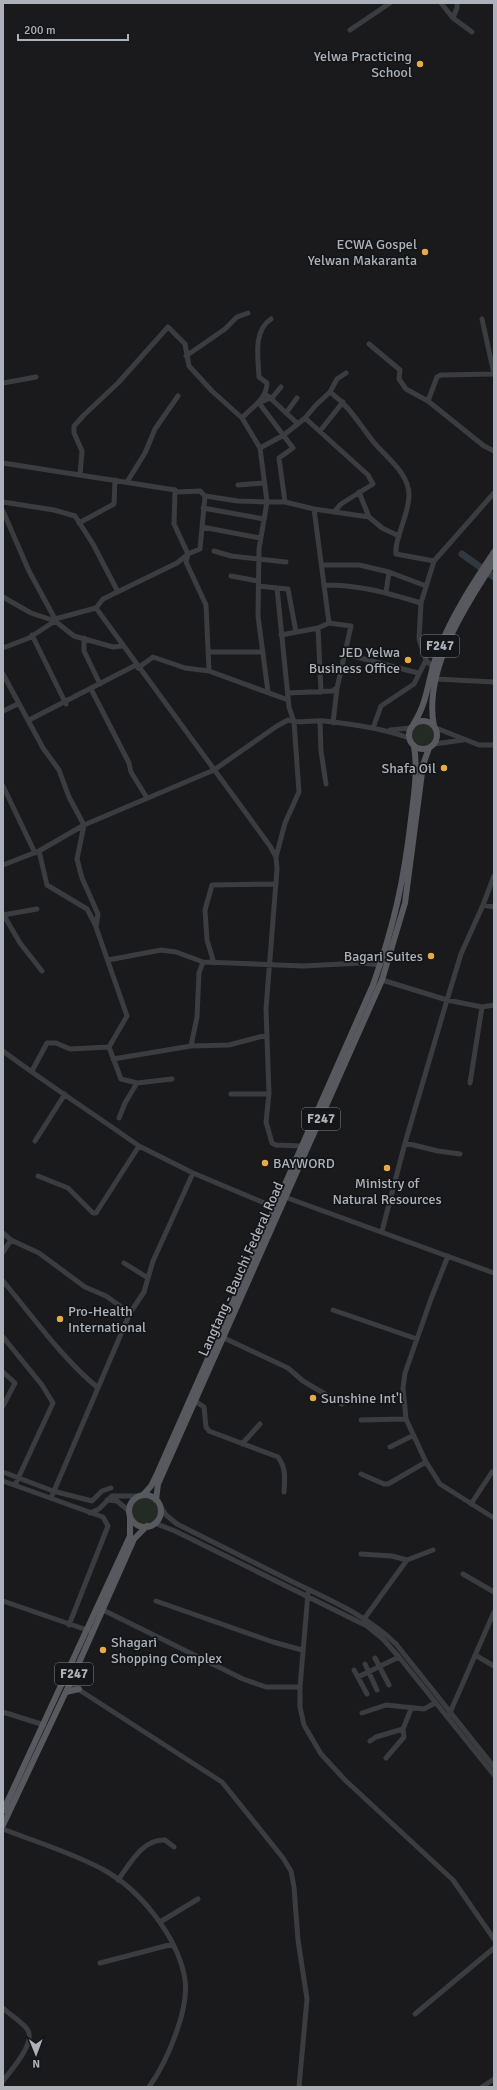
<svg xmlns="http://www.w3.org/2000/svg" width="497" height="2090" viewBox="0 0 497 2090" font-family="Signika,sans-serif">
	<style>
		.green { fill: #242b24 }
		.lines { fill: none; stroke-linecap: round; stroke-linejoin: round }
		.river { stroke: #30393f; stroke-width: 7 }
		.minor { stroke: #3b3c40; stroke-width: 5 }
		.major { stroke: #57595f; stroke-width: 6 }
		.poi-dot { fill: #e6ab47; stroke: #141517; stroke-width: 1.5 }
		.labels { text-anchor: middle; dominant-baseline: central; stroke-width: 3.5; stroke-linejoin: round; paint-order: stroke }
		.shield { fill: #141517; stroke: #7f8289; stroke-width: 1 }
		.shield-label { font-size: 13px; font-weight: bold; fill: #adb1ba }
		.poi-label { font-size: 14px; fill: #adb1ba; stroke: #141517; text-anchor: end }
		.street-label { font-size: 14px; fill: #adb1ba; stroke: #141517 }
	</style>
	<rect width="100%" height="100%" fill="#1a1a1c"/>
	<path class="green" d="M410 735a13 13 0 1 1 26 0a13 13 0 1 1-26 0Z
		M131 1511a14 14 0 1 1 28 0a14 14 0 1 1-28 0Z"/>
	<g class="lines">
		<path class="river" d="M462 554 494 577"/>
		<path class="minor" d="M441 3 453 18 472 32
			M453 18 457 8V3
			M350 30 390 3
			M482 319 494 374
			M369 344 400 370 399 379 406 389 428 401
			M186 356 225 329 237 317 248 313
			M494 374 441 375 437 377 428 401 484 446 494 451
			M3 383 36 377
			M330 392C350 407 357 421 372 440 384 456 409 472 409 495 409 515 394 539 396 554L434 561
			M268 396 298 424
			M270 398 259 403 293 448 279 458 285 502
			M271 399 281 387
			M286 413 297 398
			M242 418C251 408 267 399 267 383L259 377C258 357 253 331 271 319
			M305 418 368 475 373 484 341 504 334 512
			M320 431 343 402
			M3 463 175 490 174 524 188 554 186 562 206 605 209 671
			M80 475 82 451 74 433V426L84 415 118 383 168 327 185 344 189 366 212 391 242 418 260 448
			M127 482 145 453 155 429 178 396
			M238 485 264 483
			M175 490 177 492 200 491 205 496
			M359 492 369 517
			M3 502 54 510 75 516 93 544 118 592
			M203 508 264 519
			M314 509 329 623
			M3 511 29 571 55 619V621L29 638 3 648
			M79 523 114 504 115 480
			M202 527 260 538
			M214 551 231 556 286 562
			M322 565H359L389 572 426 586
			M231 576 258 581
			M325 585C360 585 388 593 421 603
			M258 586 277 588 289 707 294 722 299 792 285 823 276 857
			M277 588 288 589 296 632
			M386 592 389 572
			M3 597 31 613 55 621 74 636 113 647 122 646
			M55 619 96 608
			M318 628 321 692
			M32 635 66 704
			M281 635 318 628 329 623 351 626 337 688 332 691 288 693
			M84 638V651L100 684
			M210 652H263
			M345 654 418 673
			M433 667 426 660 419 639 421 603 434 561 494 493
			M138 668 153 657 185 668 209 671 288 700
			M3 674 43 748 59 770 69 797 84 825 77 859 82 878 98 914 96 927 127 1016 109 1047 121 1079 137 1083 125 1103 119 1118
			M436 679 494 682
			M91 689 129 763 131 772 147 798
			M268 692 258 616 259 549 267 502H285L314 509 369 517 382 528 399 536
			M3 711 18 704
			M29 720 136 665
			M320 721 321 751 326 784
			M333 723 337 688
			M373 728 381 706 414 684 426 660
			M436 728 479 745H494
			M390 730 410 728
			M434 744 463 740
			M3 786 35 853
			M39 851 47 885 87 909 96 926
			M3 865 39 851 84 825 214 770 277 726 288 720C298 724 313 720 324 721 353 724 382 728 409 738
			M483 905 494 907
			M3 914 20 943 42 971
			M3 915 37 909
			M108 960 161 950 176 952 203 962 303 966 361 963 380 965
			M214 963 207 940 205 910 212 885 276 884
			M382 980 447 1000 461 954 483 905 494 876
			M191 1046 197 1017 199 973 203 962
			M3 1051C47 1084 94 1114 139 1146
			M113 1059 191 1046 229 1045 267 1035
			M33 1069 47 1043H56L70 1049 109 1047
			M137 1083 172 1079
			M470 1083 482 1007
			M231 1094H269
			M35 1141 65 1094
			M405 1143 438 1151 460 1154
			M301 1146 276 1145 272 1143 266 1122 269 1094 266 1009 277 869 276 857 270 846 96 608 103 599 177 563 188 554 200 549 205 496 238 501 267 502 260 448 284 435 305 418 316 405 330 392 337 379 346 373
			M38 1176 68 1188 93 1213H96L139 1146 193 1173 274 1207
			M282 1196 494 1273
			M382 1231 405 1143 447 1000 482 1007 494 1005
			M3 1233 11 1240
			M3 1252 11 1240 39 1253 85 1287 106 1296 130 1313
			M448 1256 431 1299 405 1373 403 1388 406 1419 426 1462 440 1484 494 1518
			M148 1278 153 1261 193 1173
			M3 1281C34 1318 61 1357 98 1388
			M333 1310 417 1339
			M3 1337 42 1385 53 1403 15 1485
			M224 1338 288 1368 303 1381 342 1404
			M3 1372 15 1383 3 1406
			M195 1401 204 1407 206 1427 209 1431 278 1457C286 1468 285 1478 284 1492
			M361 1420 406 1419
			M242 1444 260 1424
			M390 1447 412 1436
			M3 1472 53 1491 92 1501 102 1491 111 1488
			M361 1474 384 1484H388L426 1462
			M3 1481 103 1517 108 1526 69 1625
			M51 1498 130 1313 144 1292 148 1278 124 1263
			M107 1500 117 1501 129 1511
			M471 1504 492 1472
			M160 1506 166 1515 177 1524C217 1544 257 1564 297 1584 332 1601 369 1617 396 1644L494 1767
			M90 1513 99 1509 112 1496H140
			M154 1523 175 1531 367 1626 383 1639 399 1657 494 1775
			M361 1554 392 1556 407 1560
			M463 1574 494 1592
			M308 1593 300 1687V1707L304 1725 321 1754 345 1780 453 1880 494 1939
			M3 1601 90 1631
			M156 1601 273 1642 302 1650
			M103 1610 243 1679 266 1687H300
			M364 1619 407 1560 433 1550
			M475 1655 494 1666
			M375 1658 389 1685
			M365 1664 377 1690
			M354 1670 367 1694
			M358 1677 399 1657
			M67 1682 222 1782 283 1858 291 1871 294 1887 298 1940 307 1999 299 2087
			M3 1712 44 1725
			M362 1713 386 1705 424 1709 435 1703
			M449 1715 494 1612
			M370 1741 376 1737 403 1729
			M386 1758 404 1737 403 1729 411 1709
			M3 1829C36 1842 73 1853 104 1870 140 1890 175 1934 184 1974 192 2005 167 2062 149 2087
			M118 1880C130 1864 142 1839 165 1840L174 1847
			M160 1922 198 1899
			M100 1963 173 1944
			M3 2008C10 2015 21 2021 27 2029 37 2042 11 2070 3 2081
			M415 2014 494 1948
			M482 2087 494 2079"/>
		<path class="major" d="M409 735a14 14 0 1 1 28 0a14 14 0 1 1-28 0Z
			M414 723C428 702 428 677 437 654 451 617 472 585 494 552
			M434 726C423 671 465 606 494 562
			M143 1495 151 1486 157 1474 373 985C394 926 404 880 411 819 414 795 418 770 414 746
			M129 1511a16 16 0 1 1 32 0a16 16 0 1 1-32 0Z
			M156 1500 158 1484 382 980 405 903 423 765 429 748
			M66 1692 79 1689
			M3 1811 130 1536V1516
			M3 1825 70 1683 134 1539 147 1526"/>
	</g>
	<g class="poi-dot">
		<circle cx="420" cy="64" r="4"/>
		<circle cx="425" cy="252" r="4"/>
		<circle cx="408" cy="660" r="4"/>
		<circle cx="444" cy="768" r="4"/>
		<circle cx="431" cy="956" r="4"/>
		<circle cx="265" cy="1163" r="4"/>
		<circle cx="387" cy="1168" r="4"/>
		<circle cx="60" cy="1319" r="4"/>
		<circle cx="313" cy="1398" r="4"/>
		<circle cx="103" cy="1650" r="4"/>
	</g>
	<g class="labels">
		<g class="shield">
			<rect x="421" y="635" width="38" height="22" rx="3"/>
			<rect x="302" y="1108" width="38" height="22" rx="3"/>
			<rect x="55" y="1663" width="38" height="22" rx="3"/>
		</g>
		<g class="shield-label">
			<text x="440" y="646">F247</text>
			<text x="321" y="1119">F247</text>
			<text x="74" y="1674">F247</text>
		</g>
		<g class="poi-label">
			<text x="412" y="56">Yelwa Practicing<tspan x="412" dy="16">School</tspan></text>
			<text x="417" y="244">ECWA Gospel<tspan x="417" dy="16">Yelwan Makaranta</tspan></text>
			<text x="400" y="652">JED Yelwa<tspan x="400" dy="16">Business Office</tspan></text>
			<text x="436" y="768">Shafa Oil</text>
			<text x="423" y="956">Bagari Suites</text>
			<text x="273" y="1163" text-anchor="start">BAYWORD</text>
			<text x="387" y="1183" text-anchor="middle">Ministry of<tspan x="387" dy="16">Natural Resources</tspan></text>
			<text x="68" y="1311" text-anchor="start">Pro-Health<tspan x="68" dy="16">International</tspan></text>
			<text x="321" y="1398" text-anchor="start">Sunshine Int'l</text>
			<text x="111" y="1642" text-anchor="start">Shagari<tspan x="111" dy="16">Shopping Complex</tspan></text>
		</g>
		<g class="street-label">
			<text transform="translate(241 1269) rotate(-66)">Langtang - Bauchi Federal Road</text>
		</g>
	</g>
	<rect width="497" height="2090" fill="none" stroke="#adb1ba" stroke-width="8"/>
	<g transform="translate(36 2054) rotate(179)" stroke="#141517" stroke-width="3" paint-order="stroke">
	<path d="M0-3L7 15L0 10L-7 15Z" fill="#adb1ba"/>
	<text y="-6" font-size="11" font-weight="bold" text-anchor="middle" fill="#adb1ba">N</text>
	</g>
	<path d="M18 34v6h110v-6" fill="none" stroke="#adb1ba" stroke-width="2"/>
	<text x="24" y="34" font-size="12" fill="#adb1ba" stroke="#141517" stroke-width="3" paint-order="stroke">200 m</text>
</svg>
